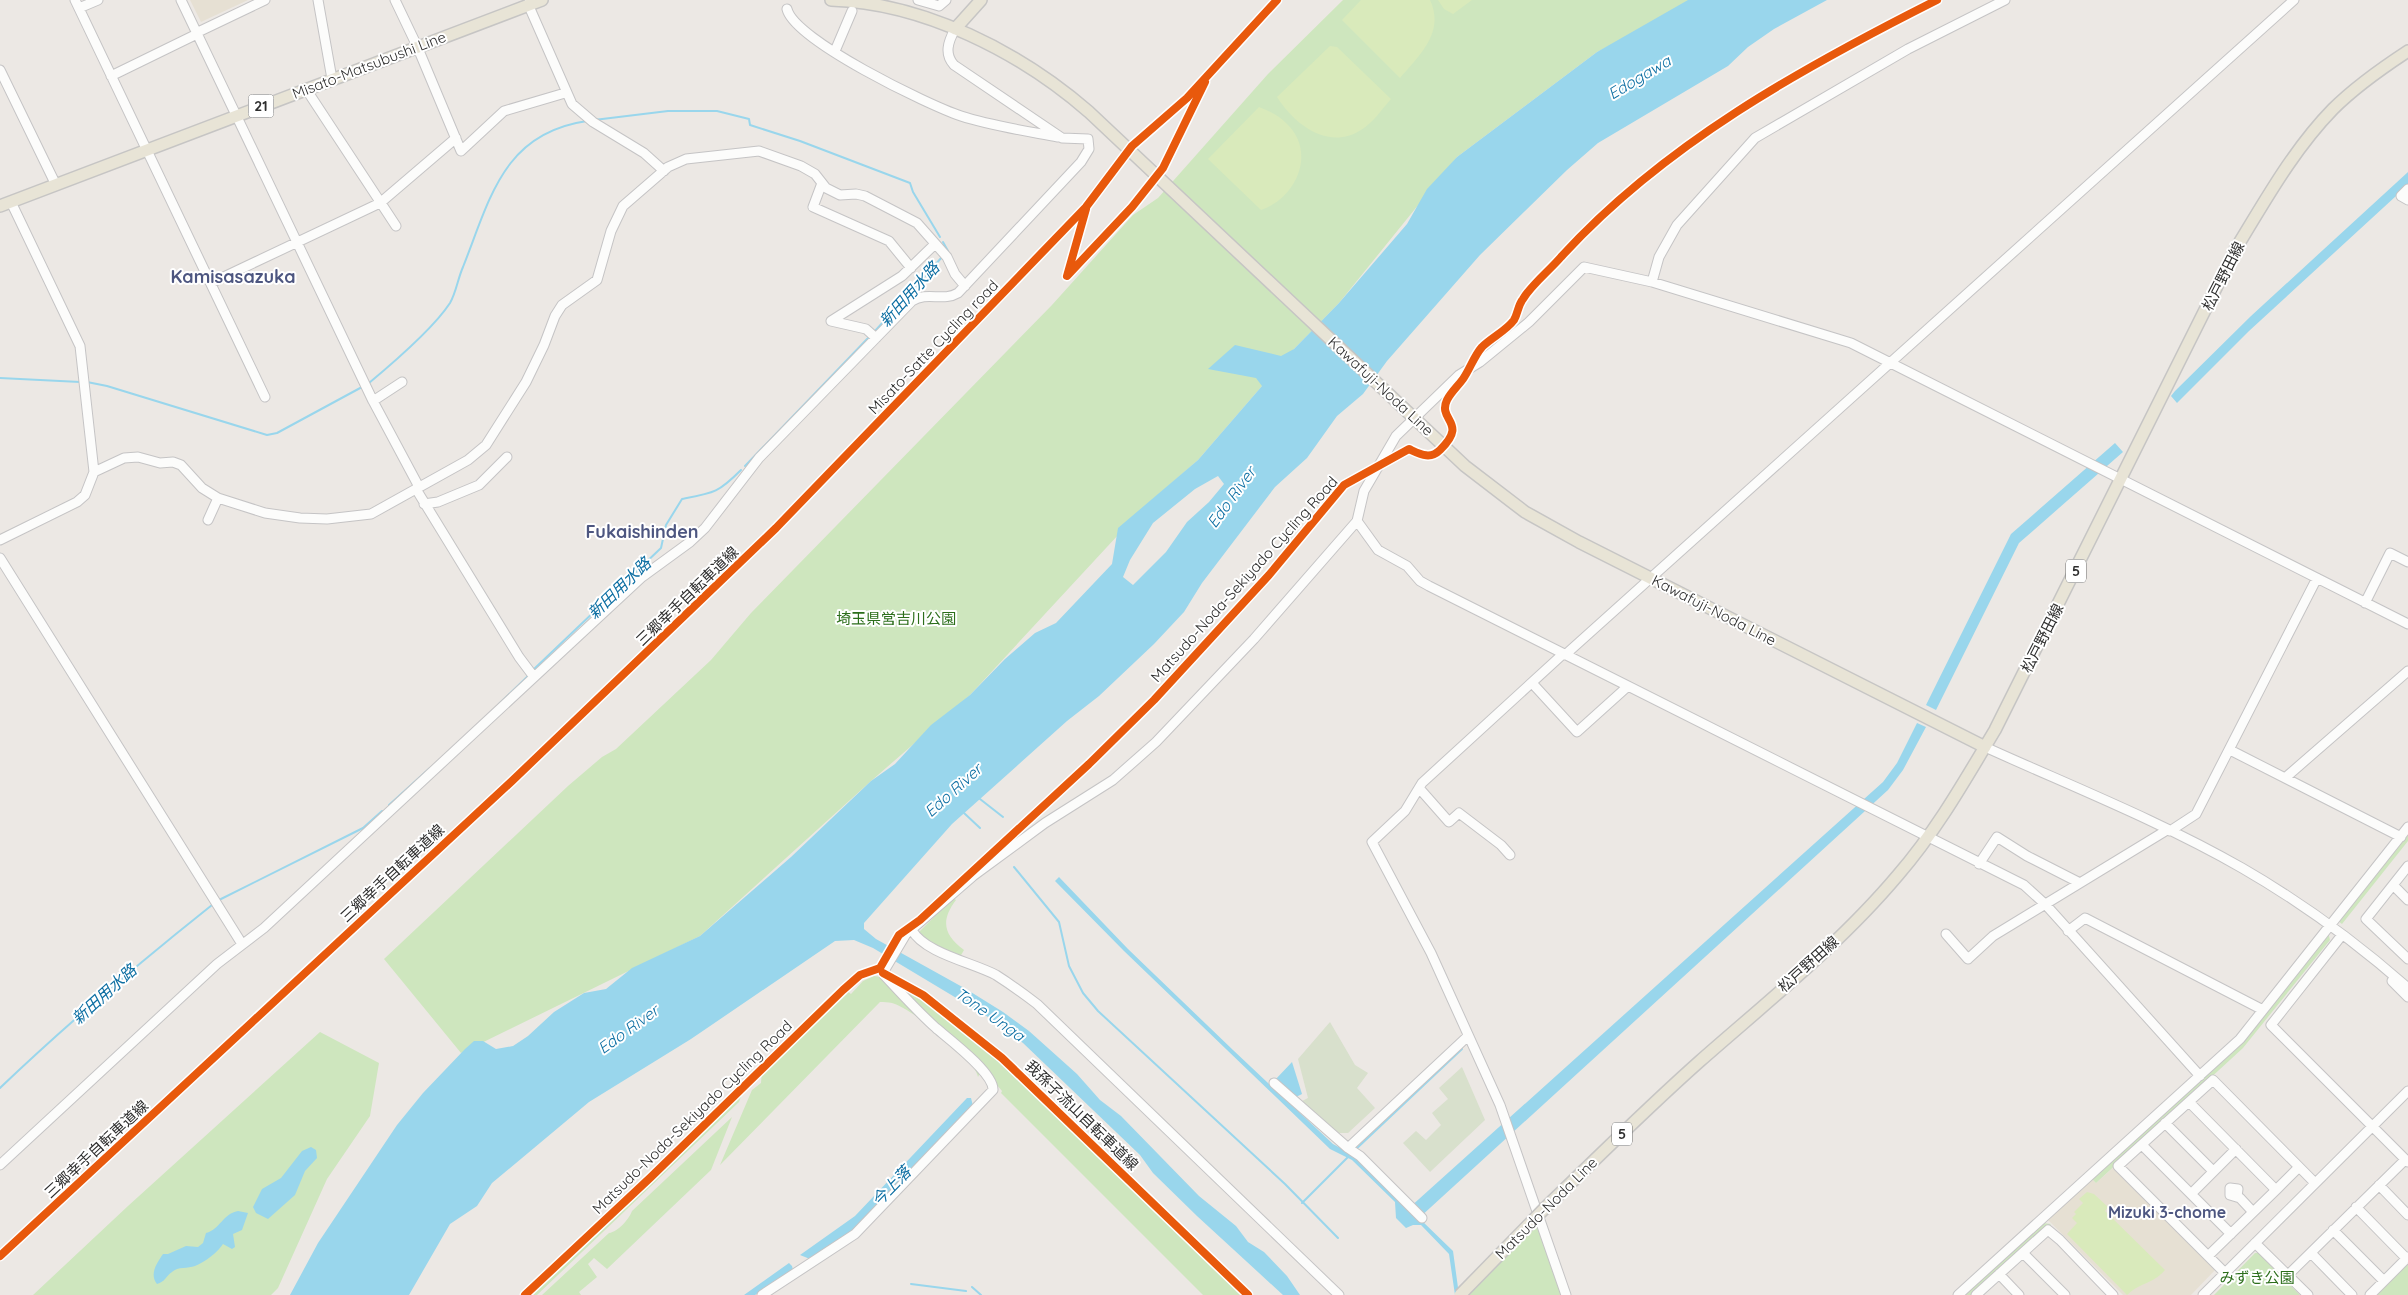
<svg xmlns="http://www.w3.org/2000/svg" width="2408" height="1295" viewBox="0 0 2408 1295" font-family="Quicksand,'Noto Sans JP',sans-serif">
	<style>
		.education { fill: #e6e0d3 }
		.green { fill: #cee6be }
		.cemetery { fill: #d8e0cc }
		.pitch { fill: #d9eabb }
		.water { fill: #99d6ec; fill-rule: evenodd }
		.lines { fill: none; stroke-linecap: round; stroke-linejoin: round }
		.stream { stroke: #99d6ec; stroke-width: 2 }
		.minor-casing { stroke: #c5c4c5; stroke-width: 11 }
		.major-casing { stroke: #c6c5c4; stroke-width: 14 }
		.minor { stroke: #fcfcfb; stroke-width: 9 }
		.major { stroke: #e8e4d6; stroke-width: 11 }
		.major-bridge-casing { stroke: #c6c5c4; stroke-width: 14; stroke-linecap: butt }
		.major-bridge { stroke: #e8e4d6; stroke-width: 11 }
		.cycleway-casing { stroke: #fff; stroke-width: 11 }
		.cycleway { stroke: #e8590c; stroke-width: 8 }
		.labels { text-anchor: middle; dominant-baseline: central; stroke-width: 4; stroke-linejoin: round; paint-order: stroke }
		.shield { fill: #fff; stroke: #6d6d6d; stroke-width: 1 }
		.shield-label { font-size: 14px; font-weight: bold; fill: #2e2e2e }
		.street-label { font-size: 15px; fill: #2e2e2e; stroke: #fff }
		.park-label { font-size: 15px; fill: #2c6e1b; stroke: #fff }
		.water-label { font-size: 16px; font-style: italic; fill: #0d6fa3; stroke: #fff }
		.neighbourhood-label { font-size: 16px; font-weight: bold; fill: #4d5680; stroke: #fff }
		.quarter-label { font-size: 18px; font-weight: bold; fill: #4d5680; stroke: #fff }
	</style>
	<rect width="100%" height="100%" fill="#ece8e4"/>
	<path class="education" d="M190 0H248L201 22Z
		M2115 1166 2217 1268 2191 1295H2123L2047 1219 2092 1179 2096 1183Z"/>
	<path class="green" d="M1343 0H1699L1597 52 1457 157 1339 303 1294 349 1198 460 1144 507 970 695 871 781 700 936 461 1053 384 959 568 786 602 757 616 749 711 660 751 613 1052 305 1133 215 1158 198 1268 74Z
		M2408 831V841L2342 924 2337 920Z
		M953 898 956 900C940 921 944 935 964 950L960 957 920 936 919 932Z
		M2326 934 2329 936 2330 940 2243 1048 2096 1183 2092 1179 2243 1042Z
		M874 976 881 977 966 1055 980 1073 978 1077C977 1061 910 1007 892 1003 888 1002 884 1002 880 1002L720 1165 752 1090 761 1083 762 1070 849 987 847 991 851 994 863 981Z
		M897 984 920 997 1002 1060 1245 1295H1203L1001 1093 1002 1091 968 1051 933 1022Z
		M320 1032 379 1063 370 1116 327 1179 278 1288 271 1295H33L128 1206Z
		M744 1088 739 1102 537 1295H528Z
		M732 1117 711 1170 607 1269 594 1258 588 1264 597 1277 579 1292 581 1295H542L609 1233C618 1232 629 1219 632 1211Z
		M1538 1222 1564 1295H1466Z
		M2043 1223 2051 1224 1972 1295H1963Z
		M2255 1253H2258L2300 1295H2214Z
		M2408 1261V1295H2374Z"/>
	<path class="cemetery" d="M1330 1022 1355 1065 1368 1073 1357 1088 1375 1108 1348 1133H1339L1302 1101 1308 1098 1298 1059Z
		M1462 1067 1485 1120 1430 1172 1403 1143 1416 1131 1426 1140 1441 1125 1432 1113 1448 1099 1439 1088Z"/>
	<path class="pitch" d="M1361 0H1430C1445 32 1420 55 1400 78L1342 20Z
		M1438 0H1472L1453 14 1444 9Z
		M1330 46 1337 47 1391 99C1382 109 1373 123 1361 130 1328 151 1294 124 1277 97Z
		M1259 107C1269 111 1278 115 1286 123 1317 151 1297 198 1261 210L1208 159Z
		M2087 1192 2094 1194 2108 1207 2105 1211 2165 1270C2153 1284 2141 1282 2127 1295L2067 1234 2077 1223 2072 1218 2076 1214 2074 1212 2083 1203 2079 1199Z"/>
	<path class="water" d="M1688 0H1827L1774 29 1748 47 1728 66 1598 143 1567 170 1480 255 1387 361 1363 394 1337 416 1307 458 1275 487 1202 583 1184 612 1154 644 1099 696 1067 721 952 824 864 923V929L876 939 966 989 1003 1012 1029 1031 1077 1074 1100 1100 1121 1116 1199 1196 1236 1226 1248 1242 1264 1252 1287 1276 1300 1295H1283L1197 1216 1153 1173 1140 1155 1023 1043 998 1023 873 948 854 940 835 941 691 1039 589 1102 492 1183 477 1206 450 1224 409 1295H290L318 1243 397 1125 423 1093 465 1049 474 1041H483L496 1049 513 1046 528 1036 554 1012 584 993 606 989 632 968 700 936 791 857 871 781 895 764 931 725 970 695 1005 659 1035 633 1056 623 1112 564 1118 528 1198 460 1262 386 1256 378 1208 369 1235 345 1281 356 1294 349 1339 303 1407 224 1427 189 1457 157 1597 52ZM1218 476 1224 484 1209 502 1187 522 1166 552 1133 585 1123 577 1130 560 1153 523 1195 489Z
		M2408 172V185L2249 331 2177 403 2171 396 2175 391 2251 316Z
		M2115 443 2123 452 2019 543 1936 710 1926 705 2011 534Z
		M1917 723 1926 727 1903 770 1888 790 1419 1218 1453 1251 1459 1295H1455L1449 1254 1421 1225H1413L1406 1228 1396 1218 1395 1202 1352 1160 1330 1149 1124 951 1055 881 1059 877 1128 949 1233 1050 1333 1144 1355 1156 1409 1208 1883 782 1897 763Z
		M1292 1062 1302 1094 1296 1097 1275 1080Z
		M967 1098H971L973 1106 852 1231 810 1259 800 1255 855 1216Z
		M311 1147 316 1150 317 1158 305 1171 295 1195 268 1219 256 1213 253 1207 262 1189 281 1178 302 1151Z
		M238 1211 248 1213 242 1230 233 1234 235 1247 232 1249 223 1244C218 1252 205 1262 195 1266 188 1269 178 1266 172 1272 166 1276 165 1282 157 1284 149 1274 157 1263 163 1254H168L186 1246 198 1247 203 1243 206 1233C221 1229 222 1214 238 1211Z
		M789 1263 792 1266 793 1270 755 1295H744Z"/>
	<g class="lines">
		<path class="stream" d="M594 120 668 111H717L749 119 750 125 800 141 910 183 913 192 940 237
			M943 242 948 251
			M875 331 943 256
			M0 378 80 382
			M87 382 107 386 267 435 277 433 362 387
			M369 383C393 363 433 329 450 303 456 293 458 278 463 267 490 199 503 133 587 121
			M745 466 870 336
			M533 670 661 548 666 525 682 499C714 493 718 493 741 470
			M499 704 528 676
			M980 799 1003 817
			M389 805 430 768
			M964 813 980 828
			M1014 867 1059 922 1069 966 1083 993 1098 1011 1285 1184 1338 1238
			M219 900 363 828 382 811
			M0 1088C68 1023 139 963 212 905
			M1355 1150 1462 1049
			M1302 1203 1348 1157
			M911 1284 966 1291
			M972 1287 981 1295"/>
		<defs>
			<path id="minor" d="M75 0 265 397
				M181 0 373 401 419 487
				M318 0 332 79
				M395 0 417 46 461 151 504 111 565 93
				M918 0 939 6 946 0
				M528 4 572 104 593 122 644 153 664 171
				M79 8 98 0
				M787 9C794 40 928 105 961 116 992 126 1026 131 1058 137
				M196 33 265 0
				M835 51 852 11
				M0 70 56 185
				M111 76 197 34
				M306 89 396 226
				M822 183 813 207 889 241 911 268
				M2408 189 2401 196 2408 200
				M11 202 80 346 94 472
				M1652 282 1659 257 1677 225 1755 138 1908 49 2005 0
				M211 283 380 203 456 138
				M876 338 866 329 831 321 902 276 935 244
				M373 401 402 382
				M416 489 519 657 534 677
				M424 504 438 502 479 485 507 457
				M208 520 218 498
				M1357 521 1378 550 1407 566 1420 581 1429 586 2024 885 2046 905 2200 1076
				M0 540 77 502 85 495 94 472 124 458 138 457 160 463 173 462 181 465 202 488 218 498 265 513 300 518 327 519 371 514 468 460 486 445 526 382 544 345 555 316 562 305 597 280 611 231 623 206 668 167 686 159 759 151 801 166 815 174 826 188 840 195 856 194 865 196 917 223 947 257 955 274 965 286
				M0 558 242 944
				M2365 603 2390 553 2408 562
				M1563 654 1422 783 1405 811 1372 842 1431 953 1500 1105 1566 1295
				M1565 655 2294 0
				M1532 683 1577 732 1627 687
				M1985 747C2071 786 2160 821 2242 868 2301 902 2357 943 2408 988
				M2230 750 2401 837
				M2285 778 2408 671
				M1419 788 1449 822 1459 813 1501 845 1510 855
				M2170 831 2196 814 2317 578
				M1979 864 1997 837 2027 856 2080 883
				M2408 866 2366 919 2408 959
				M2393 885 2408 900
				M912 930C924 953 974 963 996 975 1010 984 1024 994 1037 1004L1339 1295
				M2068 931 2085 918 2263 1010
				M1946 934 1968 959 1993 936 2167 830
				M2342 935 2271 1025 2408 1162
				M2392 981 2408 997
				M1274 1083 1348 1148 1360 1156 1422 1218
				M2189 1102 2276 1190 2208 1256
				M2165 1123 2213 1171
				M2142 1145 2231 1234
				M1348 1148 1468 1036
				M0 1165 217 964 264 928 642 577 690 542 705 528 759 458 912 301C927 291 943 302 958 293L1081 162 1089 149 1088 139 1062 138 954 65C944 54 948 42 955 29
				M2379 1185 2408 1215
				M2276 1190 2299 1167
				M2191 1194 2236 1149
				M2237 1197 2238 1189 2230 1188V1195L2240 1198 2253 1212
				M2356 1207 2406 1258
				M2333 1230 2384 1281
				M2255 1243 2308 1295
				M2023 1253 2065 1295
				M2311 1253 2352 1295
				M2225 1273 2118 1166 2213 1080 2315 1183
				M1999 1274 2019 1295
				M2288 1275 2405 1160
				M762 1295 855 1234 993 1090C994 1073 949 1039 936 1028 918 1012 901 993 884 975V971L906 934 973 876 1045 823 1113 780 1156 742 1254 639 1357 521 1364 491 1396 436 1459 375 1480 362 1529 322 1584 267 1652 282 1851 343 2408 624
				M1958 1295 2240 1039 2408 827
				M1976 1295 2048 1230 2060 1240 2113 1295
				M2203 1295 2408 1091
				M2370 1295 2408 1257"/>
			<path id="major" d="M831 0C924 3 1020 52 1089 112L1465 466 1525 512 1579 542 1985 747
				M955 29 981 0
				M0 206 542 0
				M1546 1207C1597 1158 1647 1108 1700 1061 1767 1002 1840 944 1898 875 1937 830 1965 780 1995 730L2235 250C2265 201 2293 150 2333 109 2355 87 2382 68 2408 51"/>
		</defs>
		<use href="#minor" class="minor-casing"/>
		<use href="#major" class="major-casing"/>
		<use href="#minor" class="minor"/>
		<use href="#major" class="major"/>
		<defs>
			<path id="major-bridge" d="M1460 1295 1546 1207"/>
		</defs>
		<use href="#major-bridge" class="major-bridge-casing"/>
		<use href="#major-bridge" class="major-bridge"/>
		<defs>
			<path id="cycleway" d="M1086 209 1067 276 1132 207 1163 168 1205 82
				M883 973 923 995 1002 1058 1248 1295
				M0 1256 512 781 776 528 1086 207 1132 146 1187 98 1277 0
				M525 1295 651 1177 843 990 860 975 880 968 899 935 920 920 1089 764 1154 700 1269 575 1344 485 1409 449C1420 454 1430 460 1440 450 1469 422 1437 421 1447 400 1451 392 1458 386 1463 379 1470 369 1474 356 1482 347 1492 337 1506 331 1514 320 1518 313 1518 305 1523 299 1532 284 1549 271 1561 257 1664 144 1802 68 1937 0"/>
		</defs>
		<use href="#cycleway" class="cycleway-casing"/>
		<use href="#cycleway" class="cycleway"/>
	</g>
	<g class="labels">
		<g class="shield">
			<rect x="248.5" y="94.5" width="25" height="23" rx="4"/>
			<rect x="2066" y="559.5" width="20" height="23" rx="4"/>
			<rect x="1612" y="1122.5" width="20" height="23" rx="4"/>
		</g>
		<g class="shield-label">
			<text x="261" y="106">21</text>
			<text x="2076" y="571">5</text>
			<text x="1622" y="1134">5</text>
		</g>
		<g class="street-label">
			<text transform="translate(369 65) rotate(-21)">Misato-Matsubushi Line</text>
			<text transform="translate(2223 276) rotate(-63)">松戸野田線</text>
			<text transform="translate(933 347) rotate(-46)">Misato-Satte Cycling road</text>
			<text transform="translate(1381 386) rotate(43)">Kawafuji-Noda Line</text>
			<text transform="translate(1244 579) rotate(-48)">Matsudo-Noda-Sekiyado Cycling Road</text>
			<text transform="translate(687 596) rotate(-44)">三郷幸手自転車道線</text>
			<text transform="translate(1714 610) rotate(27)">Kawafuji-Noda Line</text>
			<text transform="translate(2042 638) rotate(-63)">松戸野田線</text>
			<text transform="translate(392 873) rotate(-43)">三郷幸手自転車道線</text>
			<text transform="translate(1808 964) rotate(-42)">松戸野田線</text>
			<text transform="translate(1082 1115) rotate(44)">我孫子流山自転車道線</text>
			<text transform="translate(692 1117) rotate(-44)">Matsudo-Noda-Sekiyado Cycling Road</text>
			<text transform="translate(96 1149) rotate(-43)">三郷幸手自転車道線</text>
			<text transform="translate(1546 1208) rotate(-45)">Matsudo-Noda Line</text>
		</g>
		<g class="park-label">
			<text x="896" y="618">埼玉県営吉川公園</text>
			<text x="2257" y="1277">みずき公園</text>
		</g>
		<g class="water-label">
			<text transform="translate(1639 77) rotate(-31)">Edogawa</text>
			<text transform="translate(909 294) rotate(-48)">新田用水路</text>
			<text transform="translate(1231 497) rotate(-54)">Edo River</text>
			<text transform="translate(619 588) rotate(-44)">新田用水路</text>
			<text transform="translate(953 790) rotate(-42)">Edo River</text>
			<text transform="translate(104 994) rotate(-42)">新田用水路</text>
			<text transform="translate(990 1014) rotate(35)">Tone Unga</text>
			<text transform="translate(628 1029) rotate(-36)">Edo River</text>
			<text transform="translate(891 1186) rotate(-46)">今上落</text>
		</g>
		<g class="neighbourhood-label">
			<text x="2167" y="1212">Mizuki 3-chome</text>
		</g>
		<g class="quarter-label">
			<text x="233" y="276">Kamisasazuka</text>
			<text x="642" y="531">Fukaishinden</text>
		</g>
	</g>
</svg>
